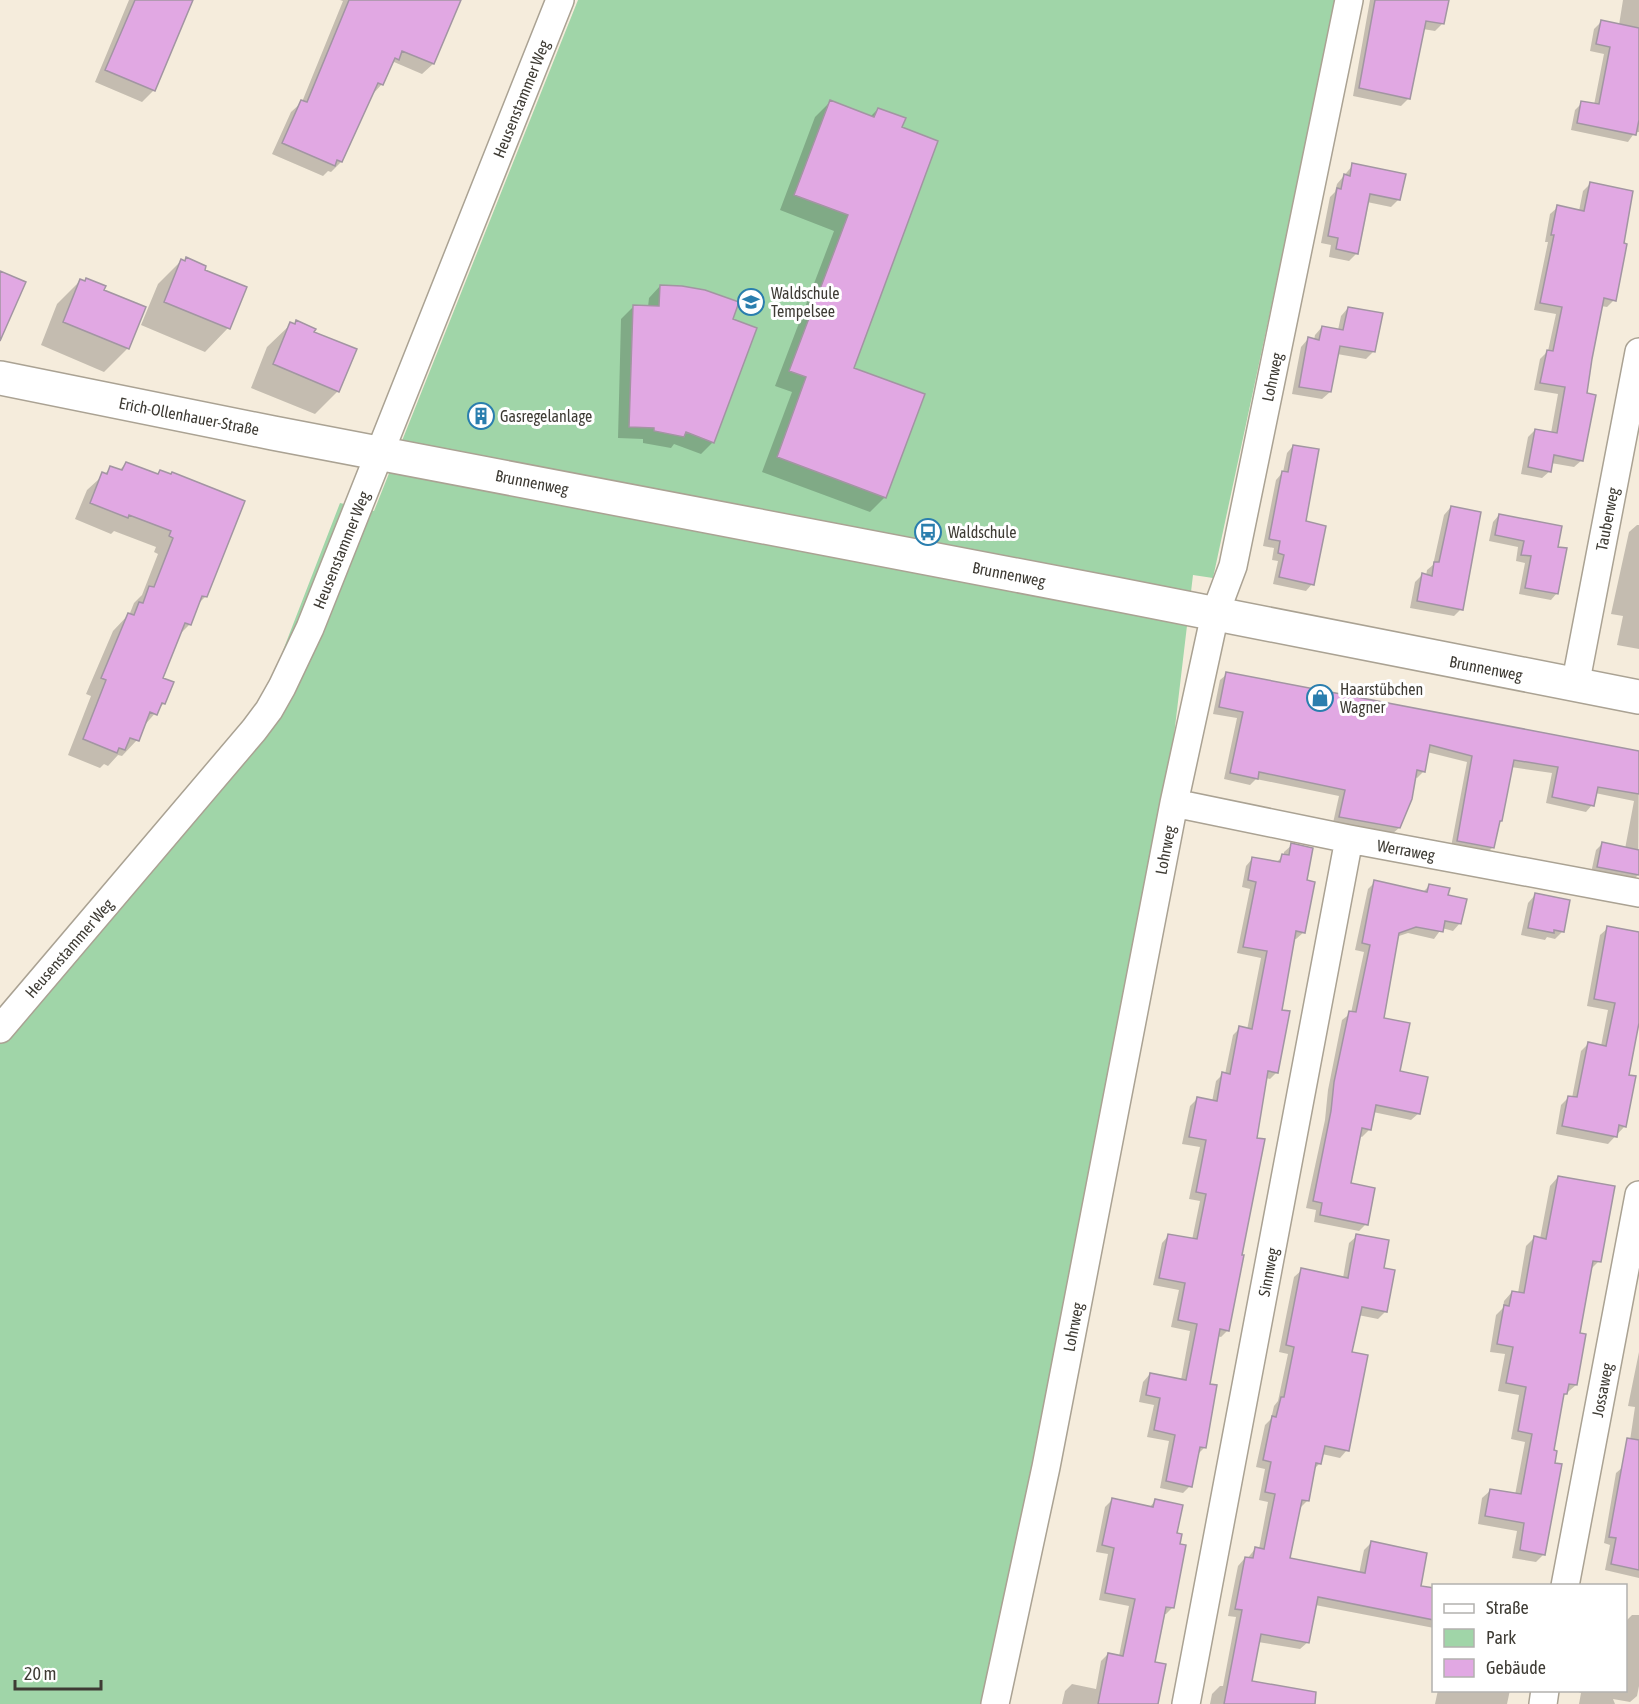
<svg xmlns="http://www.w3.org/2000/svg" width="1639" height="1704" viewBox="0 0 1639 1704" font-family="'Asap Condensed',sans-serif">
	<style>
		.green { fill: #a0d5a8 }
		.shadow { fill: #0003 }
		.building { fill: #e1a8e3; stroke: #a295a2; stroke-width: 1.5 }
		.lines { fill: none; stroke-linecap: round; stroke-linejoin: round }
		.minor-casing { stroke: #aaa293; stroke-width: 30 }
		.tertiary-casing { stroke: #aaa293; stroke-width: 36 }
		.minor { stroke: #fff; stroke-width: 27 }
		.tertiary { stroke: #fff; stroke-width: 33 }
		.labels { text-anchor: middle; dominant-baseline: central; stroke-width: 6; stroke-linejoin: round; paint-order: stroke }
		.street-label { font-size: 16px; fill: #3e3b34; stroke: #fff }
		.poi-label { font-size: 16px; fill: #3e3b34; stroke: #fff; text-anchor: start }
	</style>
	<rect width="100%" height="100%" fill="#f5ecdc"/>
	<path class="green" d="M578 0H1337L1213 578 1193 575 1166 803 983 1704H0V1009L238 730 262 696 277 666 340 503 374 511Z"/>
	<path class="shadow" d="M129 0H192L154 90 142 102 95 82Z
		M340 0H459L433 64 422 74 394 62 389 67 382 84 372 95 341 162 331 172 328 171 323 176 272 154 291 112 302 102 343 1Z
		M1370 0H1447L1442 24 1435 31 1423 29 1409 98 1401 106 1353 96Z
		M1623 0H1639V132H1635L1628 142 1571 130 1575 110 1582 103 1594 105 1604 54 1590 51 1594 29 1601 22 1619 25Z
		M830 102 870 117 878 109 900 128 852 369 885 497 870 512 762 472 792 392 775 386 834 231 780 210 815 117Z
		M1353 165 1399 199 1391 207 1367 202 1357 253 1349 261 1329 257 1331 245 1321 243 1330 197 1335 192 1337 184Z
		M1590 184 1614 300 1607 307 1601 306 1585 394 1582 460 1574 467 1551 463 1550 471 1542 478 1521 474 1528 437 1535 430 1551 433 1558 394 1534 390 1540 359 1548 351 1556 314 1534 310 1548 242H1545L1550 214 1558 207 1579 211 1583 191Z
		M187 259 203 270 245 288 228 328 205 352 141 325 158 284 181 261 184 262Z
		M86 279 102 290 128 348 104 372 41 345 57 304 80 281 83 282Z
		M660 286 731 320 713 442 701 454 674 444 671 448 643 443V439L618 438 621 319 633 307H648L649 298Z
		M1348 308 1374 351 1366 359 1337 354 1330 392 1322 399 1292 394 1301 347 1308 339 1314 340 1315 335 1322 327 1338 330 1341 316Z
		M297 322 312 333 338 391 315 414 251 388 267 347 291 324 294 325Z
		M1293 446 1312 584 1306 591 1273 584 1278 561 1272 560 1274 548 1263 546 1276 480 1283 472 1287 453Z
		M126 463 157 475 205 597 197 605 189 625 179 635 161 679 164 703 143 727 137 740 122 756 118 755 108 766 104 764 100 768 68 755 91 696 86 694 113 631 130 613 134 603 142 595 158 554 154 552 156 547 114 531 111 534 75 519 87 490 111 468 119 471Z
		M1451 507 1461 609 1454 616 1410 608 1415 582 1422 575 1426 576 1427 570 1433 565 1444 515Z
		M1499 515 1556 548 1557 593 1551 600 1519 594 1525 563 1516 561 1518 547 1489 541 1493 522Z
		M1637 525H1639V649L1617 645 1623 616 1611 614 1629 532Z
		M1227 674 1639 752 1638 875 1632 881 1591 873 1596 850 1602 844 1625 849 1634 801 1595 793 1592 805 1586 812 1546 803 1552 773 1511 767 1501 821 1497 824 1493 847 1486 854 1451 847 1467 762 1427 752 1424 771 1417 778 1415 777 1399 828 1392 834 1333 823 1339 796 1256 779 1250 785 1224 779 1237 718 1213 714 1220 680Z
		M1292 845 1305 882 1304 932 1296 939H1293L1280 1011 1277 1072 1270 1079 1266 1078 1228 1330 1221 1337 1217 1336 1208 1385 1205 1447 1197 1455 1190 1486 1183 1493 1160 1488 1169 1441 1147 1437 1154 1405 1139 1402 1143 1382 1150 1374 1181 1380 1190 1331 1171 1327 1179 1290 1153 1285 1162 1243 1169 1235 1192 1240 1200 1201 1189 1199 1200 1147 1182 1144 1190 1106 1197 1099 1212 1102 1216 1081 1223 1074H1225L1233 1035 1240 1028 1247 1030 1261 958 1237 953 1250 889 1242 887 1246 866 1253 858 1275 863 1284 856V852Z
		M1375 882 1423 892 1429 886 1447 897 1460 923 1453 931 1442 928 1434 939 1408 933 1396 937 1382 1019 1398 1072 1419 1113 1411 1120 1373 1112 1370 1129 1362 1137 1359 1136 1349 1184 1366 1224 1359 1231 1314 1222 1316 1210 1306 1208 1325 1120 1328 1090 1342 1020 1351 1013 1364 952 1355 950 1368 889Z
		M1535 895 1563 931 1555 939 1547 937 1545 940 1521 935 1528 903Z
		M1608 928 1639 934V1016L1628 1076 1625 1126 1608 1144 1556 1134 1561 1105 1569 1097 1572 1098 1581 1051 1588 1044 1601 1046 1608 1010 1587 1006 1600 935Z
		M1558 1177 1599 1261 1591 1269 1578 1334 1576 1385 1562 1397 1553 1451 1544 1554 1536 1562 1512 1558 1517 1531 1478 1524 1482 1498 1491 1490 1515 1495 1525 1442 1511 1439 1519 1395 1498 1391 1505 1354 1490 1352 1496 1315 1503 1308 1504 1301 1512 1292 1518 1293 1526 1246 1534 1238 1540 1239 1550 1186Z
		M1357 1236 1382 1270 1386 1311 1378 1319 1358 1315 1351 1353 1347 1450 1340 1458 1322 1454 1320 1463 1313 1470 1307 1501 1299 1509 1288 1560 1359 1574 1364 1550 1371 1543 1419 1587 1434 1590V1628L1315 1605 1308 1642 1300 1649 1258 1642 1250 1682 1272 1704H1210L1212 1694 1220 1686H1223L1236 1617 1228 1616 1238 1566 1245 1558 1247 1559 1255 1549H1259L1268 1502 1259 1500 1265 1469 1256 1467 1265 1425 1271 1419 1274 1406 1278 1401 1288 1354 1279 1352 1294 1277 1302 1270 1343 1278 1349 1243Z
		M1639 1352V1578L1605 1570 1610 1545 1604 1543 1616 1473 1623 1467H1626L1635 1407 1628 1406Z
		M1112 1500 1149 1508 1155 1501 1175 1534 1173 1607 1166 1614H1163L1153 1663 1156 1704H1062L1065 1691 1072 1684 1096 1689 1101 1661 1108 1654 1119 1656 1129 1606 1099 1600 1108 1554 1096 1552 1105 1507Z
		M1632 1615H1639V1686L1637 1696 1630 1702 1613 1699 1615 1704H1579L1581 1693 1574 1690H1626V1621Z
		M1438 1690H1510L1507 1704H1435Z"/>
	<path class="building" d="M135 0H193L155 91 105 70Z
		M349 0H461L434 64 402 51 399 60 395 58 383 85 378 83 342 162 337 160 335 166 282 143 301 100 307 102Z
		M1375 0H1449L1444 24 1426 21 1410 99 1359 88Z
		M1601 20 1639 28V120L1636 135 1577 123 1581 101 1599 104 1610 47 1596 44Z
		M830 100 874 117 878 108 906 118 902 127 938 141 854 368 925 394 886 498 777 457 806 377 789 371 848 215 794 195Z
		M1352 163 1406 174 1400 200 1370 194 1358 254 1336 249 1338 238 1328 236 1337 188 1341 189 1344 174 1350 176Z
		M1590 182 1633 191 1624 243 1627 244 1616 301 1604 298 1592 359 1587 393 1596 395 1583 461 1554 455 1551 472 1528 467 1535 429 1557 433 1565 387 1540 383 1547 350 1553 351 1562 307 1540 303 1554 235H1551L1557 205 1584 211Z
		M186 257 206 266 205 270 247 287 230 329 164 302 181 259 185 261Z
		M0 271 26 282 0 341Z
		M86 278 106 286 104 290 146 307 129 349 63 322 80 279 85 281Z
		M660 285 682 286 705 290 739 302 733 319 757 328 714 443 686 432 684 437 654 431V428L629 427 633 305 659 306Z
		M1348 307 1383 313 1375 352 1340 346 1331 392 1299 387 1308 337 1319 340 1322 326 1343 330Z
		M296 320 316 329 314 332 357 349 339 392 273 364 290 322 295 324Z
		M1293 445 1319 449 1306 521 1326 526 1314 585 1279 577 1284 555 1278 553 1280 541 1269 539 1282 471 1288 472Z
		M126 462 158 474 160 470 171 474 172 472 245 501 207 597 202 596 191 625 185 623 163 678 174 682 165 704 162 703 157 715 150 712 139 741 130 738 125 750 119 748 117 753 83 739 106 680 101 678 128 613 134 615 139 602 143 603 149 586 154 587 173 538 169 536 171 531 129 515 128 518 90 503 102 472 107 474 110 466 122 470Z
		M1451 506 1481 512 1463 610 1417 601 1422 573 1432 576 1434 562H1439Z
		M1499 514 1562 526 1558 547 1567 548 1558 594 1525 588 1531 556 1521 555 1524 541 1495 535Z
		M1226 672 1639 751V794L1598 787 1594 806 1552 797 1558 767 1514 760 1502 821H1500L1494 848 1457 841 1472 756 1430 745 1425 772 1417 770 1412 799 1400 828 1339 817 1345 790 1259 772 1258 779 1230 773 1243 712 1219 707Z
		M1602 842 1639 850V875L1597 867Z
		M1291 843 1313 848 1307 880 1315 882 1305 933 1296 931 1282 1010 1290 1011 1278 1073 1268 1071 1257 1138 1265 1139 1242 1255H1244L1229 1331 1220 1329 1210 1384 1217 1385 1206 1448 1200 1447 1192 1487 1166 1481 1175 1435 1154 1430 1160 1398 1146 1395 1150 1373 1186 1380 1197 1324 1178 1320 1185 1283 1159 1278 1168 1234 1197 1239 1206 1194 1196 1192 1206 1140 1189 1137 1197 1097 1217 1101 1222 1072 1230 1074 1239 1026 1252 1029 1267 951 1243 947 1256 882 1248 880 1252 857 1280 862 1282 854 1289 855Z
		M1374 880 1427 892 1429 884 1450 888 1448 895 1467 899 1461 924 1445 921 1443 932 1416 927 1399 933 1384 1018 1410 1023 1400 1071 1428 1077 1420 1114 1376 1105 1371 1130 1362 1128 1351 1183 1375 1188 1368 1225 1320 1215 1322 1203 1313 1201 1331 1111 1334 1082 1349 1011 1356 1012 1370 945 1362 943Z
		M1535 893 1570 900 1564 932 1554 930V933L1528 928Z
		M1607 926 1639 932V1023L1629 1075 1636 1076 1626 1127 1619 1125 1617 1137 1562 1126 1568 1096 1577 1097 1588 1042 1606 1046 1615 1003 1594 999Z
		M1558 1176 1615 1186 1601 1262 1593 1261 1580 1333 1586 1334 1577 1385 1569 1384 1567 1394H1564L1554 1450 1557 1451 1555 1463 1562 1464 1545 1555 1520 1550 1524 1523 1485 1516 1490 1489 1521 1494 1532 1434 1518 1431 1526 1387 1506 1383 1513 1347 1497 1344 1504 1305 1509 1306 1512 1291 1524 1293 1534 1236 1546 1239Z
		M1356 1234 1389 1240 1384 1268 1395 1270 1387 1312 1362 1307 1352 1352 1368 1355 1349 1451 1325 1446 1321 1464 1316 1463 1309 1501 1302 1500 1290 1558 1365 1573 1371 1541 1427 1553 1421 1586 1434 1588V1620L1318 1597 1309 1643 1261 1634 1252 1681 1316 1692 1315 1704H1224L1242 1610 1235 1609 1245 1557 1253 1558 1255 1547 1264 1549 1275 1494 1265 1492 1271 1462 1263 1460 1272 1416 1276 1417 1281 1397H1284L1294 1347 1286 1345 1301 1268 1348 1278Z
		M1627 1438 1639 1440V1570L1611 1564 1616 1538 1609 1537Z
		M1112 1498 1153 1507 1155 1499 1183 1505 1177 1533 1182 1534 1180 1544 1186 1545 1174 1608 1166 1607 1155 1662 1166 1664 1158 1704H1098L1108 1653 1123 1656 1135 1599 1105 1593 1114 1548 1102 1545Z"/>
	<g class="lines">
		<defs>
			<path id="minor" d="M1575 686 1639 352
				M1174 803 1349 839 1639 893
				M0 1029 254 730 269 710 282 687 310 628 560 0
				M1565 1586 1639 1195
				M995 1704 1046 1467 1174 803 1215 614 1233 566 1349 0
				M1186 1704 1349 839
				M1543 1704 1545 1690"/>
			<path id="tertiary" d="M0 378 273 433 1115 594 1639 697"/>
		</defs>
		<use href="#minor" class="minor-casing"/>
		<use href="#tertiary" class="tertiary-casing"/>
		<use href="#minor" class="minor"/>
		<use href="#tertiary" class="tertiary"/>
	</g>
	<defs>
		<symbol id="school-ring" viewBox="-11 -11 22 22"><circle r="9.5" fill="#fff" stroke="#2a7eae" stroke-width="1.5"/><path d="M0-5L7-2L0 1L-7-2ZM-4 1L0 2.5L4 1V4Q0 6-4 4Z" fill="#2a7eae"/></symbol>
		<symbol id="building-ring" viewBox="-11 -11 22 22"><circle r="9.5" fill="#fff" stroke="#2a7eae" stroke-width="1.5"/><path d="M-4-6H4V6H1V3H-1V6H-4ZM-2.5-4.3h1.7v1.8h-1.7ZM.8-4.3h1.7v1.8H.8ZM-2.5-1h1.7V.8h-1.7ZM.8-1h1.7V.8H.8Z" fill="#2a7eae"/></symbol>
		<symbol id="bus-ring" viewBox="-11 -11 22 22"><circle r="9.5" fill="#fff" stroke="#2a7eae" stroke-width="1.5"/><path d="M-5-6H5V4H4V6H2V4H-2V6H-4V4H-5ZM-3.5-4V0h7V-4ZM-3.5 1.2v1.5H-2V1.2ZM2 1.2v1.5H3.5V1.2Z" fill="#2a7eae"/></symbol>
		<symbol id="shop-ring" viewBox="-11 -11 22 22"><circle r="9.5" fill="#fff" stroke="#2a7eae" stroke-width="1.5"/><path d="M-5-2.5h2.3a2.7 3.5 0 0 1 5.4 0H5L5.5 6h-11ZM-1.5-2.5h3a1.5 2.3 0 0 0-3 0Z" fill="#2a7eae"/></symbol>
	</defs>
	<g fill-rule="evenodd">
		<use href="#school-ring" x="736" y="287" width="30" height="30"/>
		<use href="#building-ring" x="466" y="401" width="30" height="30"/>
		<use href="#bus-ring" x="913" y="517" width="30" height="30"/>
		<use href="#shop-ring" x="1305" y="683" width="30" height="30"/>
	</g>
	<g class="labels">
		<g class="street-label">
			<text transform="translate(521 99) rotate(-68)">Heusenstammer Weg</text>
			<text transform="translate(1272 377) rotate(-78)">Lohrweg</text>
			<text transform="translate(189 416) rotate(11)">Erich-Ollenhauer-Straße</text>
			<text transform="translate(532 482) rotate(11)">Brunnenweg</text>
			<text transform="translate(1607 519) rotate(-79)">Tauberweg</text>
			<text transform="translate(341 550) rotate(-68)">Heusenstammer Weg</text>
			<text transform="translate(1009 574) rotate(11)">Brunnenweg</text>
			<text transform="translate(1486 668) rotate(11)">Brunnenweg</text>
			<text transform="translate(1165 850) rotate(-79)">Lohrweg</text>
			<text transform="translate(1406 850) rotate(10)">Werraweg</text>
			<text transform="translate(69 948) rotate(-49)">Heusenstammer Weg</text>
			<text transform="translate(1268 1272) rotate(-79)">Sinnweg</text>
			<text transform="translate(1073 1327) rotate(-79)">Lohrweg</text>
			<text transform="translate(1602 1390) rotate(-79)">Jossaweg</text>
		</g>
		<g class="poi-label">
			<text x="771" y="293">Waldschule<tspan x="771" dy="18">Tempelsee</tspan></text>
			<text x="500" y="416">Gasregelanlage</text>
			<text x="948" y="532">Waldschule</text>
			<text x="1340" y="689">Haarstübchen<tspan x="1340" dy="18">Wagner</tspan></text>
		</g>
	</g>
	<rect x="1432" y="1584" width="195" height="108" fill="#ffffff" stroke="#b2b1ae" stroke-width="1.5"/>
	<rect x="1444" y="1604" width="30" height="9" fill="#ffffff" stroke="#b2b1ae" stroke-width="1.5"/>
	<text x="1486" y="1614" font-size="18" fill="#3e3b34">Straße</text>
	<rect x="1444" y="1629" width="30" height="18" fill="#a0d5a8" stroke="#b2b1ae" stroke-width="1.5"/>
	<text x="1486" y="1644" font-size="18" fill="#3e3b34">Park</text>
	<rect x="1444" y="1659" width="30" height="18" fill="#e1a8e3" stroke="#b2b1ae" stroke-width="1.5"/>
	<text x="1486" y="1674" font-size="18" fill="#3e3b34">Gebäude</text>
	<path d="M15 1680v9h86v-9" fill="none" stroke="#3e3b34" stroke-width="3"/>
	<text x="24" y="1680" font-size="18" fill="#3e3b34" stroke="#ffffff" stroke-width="4.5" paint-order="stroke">20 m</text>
</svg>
